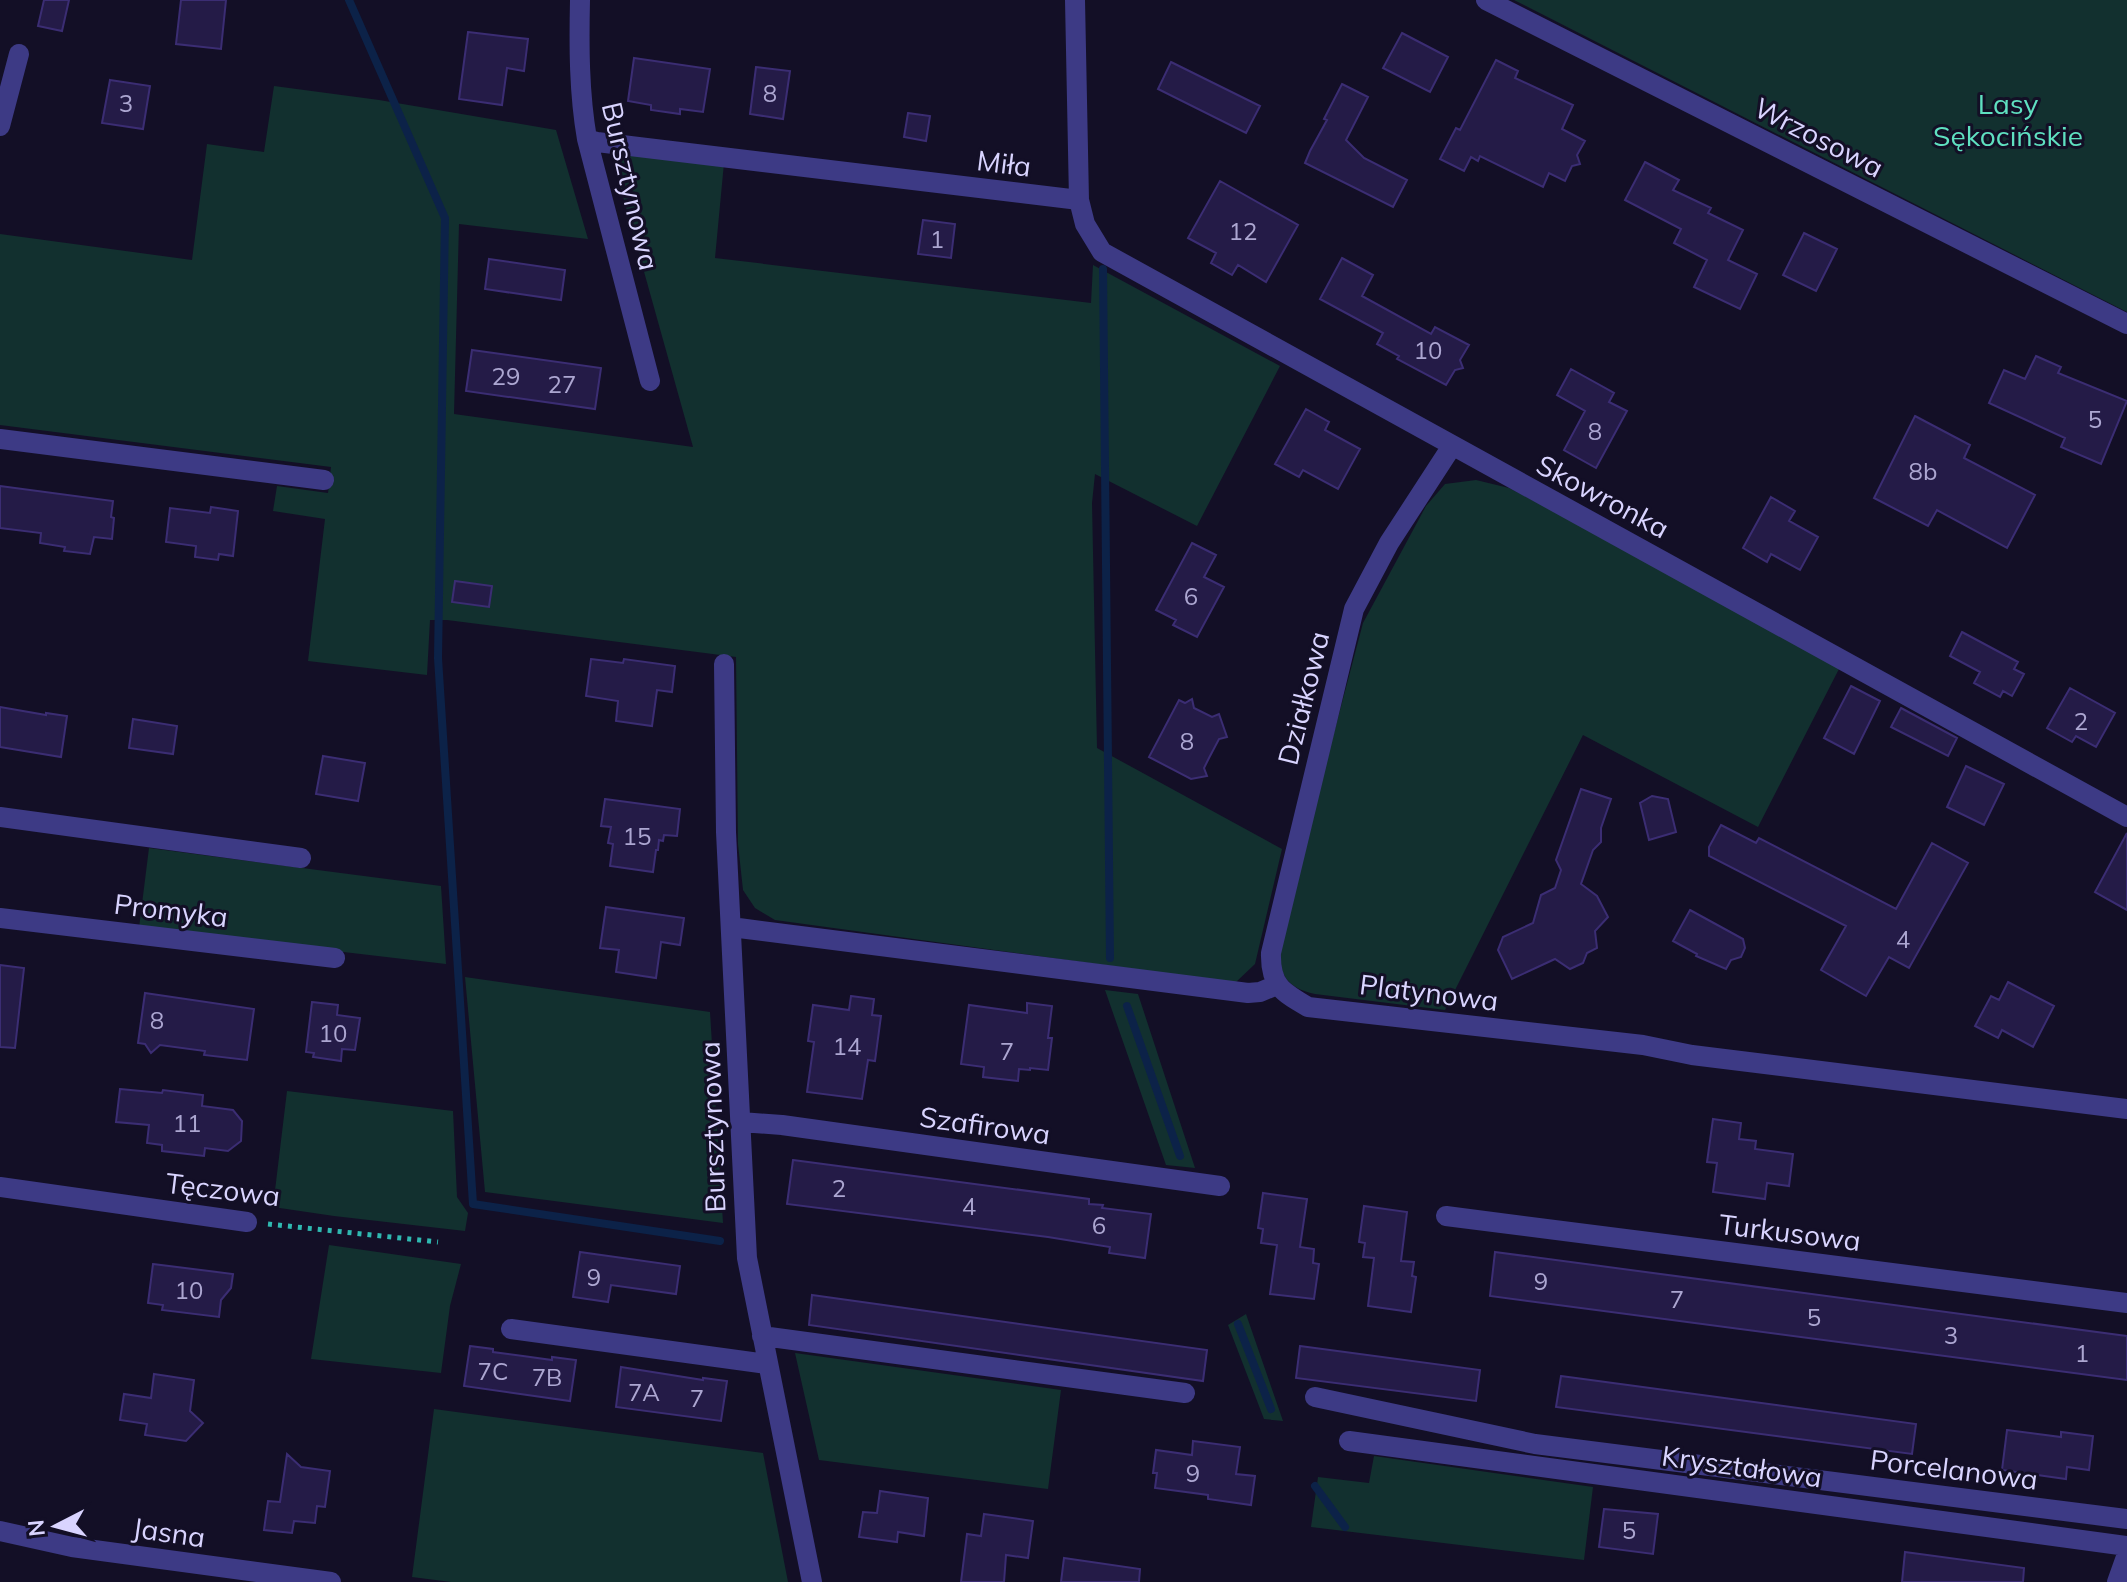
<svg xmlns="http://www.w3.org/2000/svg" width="2127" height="1582" viewBox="0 0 2127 1582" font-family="Mulish,sans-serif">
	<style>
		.green { fill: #12302f }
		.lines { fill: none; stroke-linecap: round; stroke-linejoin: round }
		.stream { stroke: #0c2248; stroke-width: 8 }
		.building { fill: #241b47; stroke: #3b2d73; stroke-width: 2 }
		.path { stroke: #2fb8b0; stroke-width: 5; stroke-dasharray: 4 6; stroke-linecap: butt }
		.minor { stroke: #3d3a85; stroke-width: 20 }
		.labels { text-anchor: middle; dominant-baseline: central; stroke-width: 6; stroke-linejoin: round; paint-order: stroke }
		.number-label { font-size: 24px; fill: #aca6d1 }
		.park-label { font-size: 28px; fill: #5fe0c0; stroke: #130f26 }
		.street-label { font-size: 28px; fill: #d9d4ff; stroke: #130f26 }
	</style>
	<rect width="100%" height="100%" fill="#130f26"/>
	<path class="green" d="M1514 0H2127V312Z
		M274 86 379 100 556 130 588 239 459 224 454 414 693 447 610 150 724 163 715 258 1091 303 1093 265 1280 366 1197 526 1095 474 1092 503 1097 748 1282 849 1255 964 1235 983 775 920 755 908 743 890 738 844 736 657 447 620H430L427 675 308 661 325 519 273 511 277 486 328 493 331 467 0 425V234L192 260 207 144 264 152Z
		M1476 480 1509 488 1631 551 1840 667 1758 827 1583 735 1445 1010 1315 994C1286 987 1282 977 1277 949L1363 623 1426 506 1445 484Z
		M149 848 441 886 446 964 139 928Z
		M465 977 710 1012 723 1223 485 1192Z
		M1105 990 1138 994 1195 1168 1166 1165Z
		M287 1091 453 1111 457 1197 468 1213 465 1231 334 1216 273 1207Z
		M329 1245 461 1264 450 1306 441 1373 311 1359Z
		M1246 1314 1283 1421 1264 1419 1228 1325Z
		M795 1353 1061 1390 1048 1489 819 1460Z
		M434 1409 763 1453 788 1582H451L412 1577Z
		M1374 1456 1593 1487 1584 1560 1311 1527 1318 1477 1369 1483Z"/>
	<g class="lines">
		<path class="stream" d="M349 0 445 218 438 658 473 1204 720 1241
			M1103 269 1110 958
			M1127 1006 1180 1156
			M1238 1324 1271 1409
			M1315 1486 1345 1527"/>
	</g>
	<path class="building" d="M44 0H69L62 31 38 26Z
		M181 0H226L221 49 176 44Z
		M468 32 528 39 524 71 507 68 502 105 459 99Z
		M1402 33 1448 57 1430 92 1383 68Z
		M634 58 710 69 703 112 680 109V114L651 110V105L628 101Z
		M1496 60 1518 71 1515 78 1573 105 1562 129 1585 141 1577 155 1580 164 1572 166 1565 181 1549 173 1543 187 1480 156 1478 161 1471 157 1464 171 1440 159 1456 128 1460 130Z
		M1171 62 1260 106 1246 133 1158 89Z
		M756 67 790 71 783 119 750 114Z
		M110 80 150 86 143 129 102 123Z
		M1342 84 1368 97 1346 140 1364 158 1407 180 1393 207 1305 163 1310 151 1327 120 1324 119Z
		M908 113 930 116 926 141 904 137Z
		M1645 162 1679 180 1673 190 1711 208 1708 213 1743 230 1728 260 1757 274 1740 309 1694 287 1707 260 1674 243 1681 229 1625 200Z
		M1220 181 1298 225 1266 282 1238 265 1232 275 1211 263 1216 253 1188 238Z
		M923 220 955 224 951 258 918 254Z
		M1804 233 1837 249 1816 291 1783 275Z
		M1342 258 1373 275 1362 296 1431 334 1435 327 1469 345 1460 360 1463 368 1455 370 1446 385 1397 359 1399 356 1377 344 1383 333 1320 299Z
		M489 259 565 270 561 300 485 289Z
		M472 350 601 368 595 409 466 391Z
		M2036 356 2061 367 2058 373 2127 401 2101 464 2061 447 2065 438 1989 403 2004 370 2025 379Z
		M1571 369 1614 393 1609 402 1627 411 1596 468 1564 450 1585 411 1557 395Z
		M1306 409 1329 422 1325 430 1360 449 1338 489 1303 470 1299 477 1275 464Z
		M1915 416 1970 445 1964 458 2035 495 2007 548 1937 510 1928 526 1874 498Z
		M0 486 113 501 111 517 114 518 112 539 94 537 90 554 64 551 65 547 40 543 41 533 0 528Z
		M1771 497 1795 511 1789 521 1818 537 1800 570 1771 554 1767 562 1743 548Z
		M211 507 238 511 233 556 219 554 218 560 195 557 196 546 166 542 170 508 210 513Z
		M1192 543 1216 555 1204 577 1224 587 1197 637 1173 625 1176 620 1156 610Z
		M455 581 492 586 489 607 452 602Z
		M1962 632 2018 662 2014 669 2024 674 2012 696 2003 691 2000 697 1974 683 1980 672 1950 656Z
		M591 659 623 663 624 659 675 666 672 692 657 690 652 726 616 721 618 701 586 696Z
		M1851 686 1880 701 1854 754 1824 738Z
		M2070 688 2115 713 2096 747 2076 736 2072 742 2047 728Z
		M1192 699 1194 708 1212 717 1219 714 1227 737 1219 739 1209 758 1204 768 1207 776 1191 779 1149 757 1179 700 1185 703Z
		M0 707 46 715V713L67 716 61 757 0 747Z
		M1901 708 1957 738 1948 756 1891 727Z
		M133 719 177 726 173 754 129 748Z
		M323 756 365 763 358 801 316 794Z
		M1966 766 2004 784 1984 825 1947 807Z
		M1581 789 1611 799 1601 828V842L1593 850 1581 884 1597 896 1608 917 1595 931 1597 948 1587 953 1583 963 1570 969 1555 959 1512 979 1498 950 1503 937 1533 923 1541 895 1555 888 1561 870 1556 860Z
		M1652 796 1668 799 1676 832 1649 840 1640 803Z
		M605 799 680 809 677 836 664 835 663 841 659 840 658 850H656L653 872 610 866 613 844 608 843 611 827 601 826Z
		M1721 825 1756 843 1759 838 1896 909 1932 843 1968 863 1909 968 1889 957 1866 996 1821 970 1846 926 1709 856V847Z
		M2127 833V910L2095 892Z
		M606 907 684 918 680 945 661 942 656 978 616 972 619 950 600 948Z
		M1690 910 1743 939 1745 948 1741 957 1731 960 1726 969 1696 956 1697 954 1673 941Z
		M0 965 24 968 15 1048 0 1047Z
		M2008 982 2054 1006 2033 1047 2002 1030 1998 1038 1975 1026 1991 996 1999 1000Z
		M145 993 254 1009 247 1060 204 1055 205 1051 160 1045 151 1053 145 1044 138 1043Z
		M851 996 874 999 872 1015 881 1016 875 1061 868 1060 862 1099 807 1092 814 1042 808 1041 813 1005 849 1010Z
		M312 1002 338 1005 337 1015 360 1018 355 1050 342 1049 341 1061 313 1057 314 1053 306 1052Z
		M1027 1003 1052 1006 1048 1038H1052L1048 1070 1030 1068V1070L1019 1069 1018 1081 983 1077 984 1067 961 1064 969 1005 1027 1013Z
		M120 1089 162 1093 163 1090 203 1095 202 1106 233 1110 242 1121 241 1141 228 1151 205 1148 204 1156 162 1151V1145L147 1143 149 1125 116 1122Z
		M1713 1119 1741 1123 1739 1139 1756 1141 1755 1149 1793 1154 1789 1186 1767 1183 1765 1199 1713 1192 1717 1163 1707 1162Z
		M793 1160 1089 1199V1204L1103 1205 1102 1208 1151 1214 1145 1258 1109 1253 1110 1247 1048 1237 787 1204Z
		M1263 1193 1307 1199 1300 1247 1314 1249 1313 1263 1319 1264 1314 1299 1270 1294 1277 1245 1261 1243 1263 1229 1258 1228Z
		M1364 1206 1407 1212 1401 1261 1414 1262 1412 1276 1416 1277 1411 1312 1368 1306 1374 1258 1363 1257 1365 1243 1359 1242Z
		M580 1252 680 1266 676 1294 611 1285 608 1302 573 1297Z
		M1495 1252 2127 1336V1380L1490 1296Z
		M153 1264 233 1274 231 1288 221 1300 219 1317 162 1310 163 1305 148 1303Z
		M812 1295 1207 1350 1203 1381 809 1325Z
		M470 1346 493 1349V1352L523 1356 552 1360V1357L576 1360 570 1401 464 1386Z
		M1300 1346 1480 1370 1476 1401 1296 1378Z
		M621 1367 703 1380V1378L727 1381 721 1421 616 1407Z
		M154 1374 194 1380 190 1411 203 1423 186 1441 145 1435 147 1424 120 1420 124 1394 151 1398Z
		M1561 1376 1916 1424 1912 1454 1556 1407Z
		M2007 1430 2061 1437V1432L2093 1436 2089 1470 2067 1467 2066 1479 2002 1470Z
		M1193 1441 1240 1447 1236 1474 1255 1476 1251 1505 1208 1499V1495L1155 1488 1157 1473H1153L1156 1450 1192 1455Z
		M287 1454 301 1467 330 1471 325 1507 317 1506 315 1523 294 1521 292 1533 264 1530 268 1501 280 1502Z
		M880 1491 928 1498 924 1536 898 1532 897 1542 859 1537 863 1512 877 1513Z
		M1604 1509 1658 1514 1653 1554 1599 1547Z
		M984 1514 1033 1521 1028 1558 1006 1555 1004 1582H961L967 1534 981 1536Z
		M1905 1552 2024 1568 2023 1582H1902Z
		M1064 1558 1140 1569 1139 1582H1061Z"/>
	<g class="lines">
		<path class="path" d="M268 1224 438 1242"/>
		<path class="minor" d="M580 0C579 46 579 93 587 139L650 381
			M1075 0 1079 200 1085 224 1102 252 2127 817
			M1486 0 2127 324
			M0 126 19 54
			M587 139 597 142 1079 200
			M0 439 324 480
			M1452 446 1389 543 1354 609 1271 953C1270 985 1282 992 1308 1007L1643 1045 1692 1055 2127 1109
			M724 664 726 832 747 1258 812 1582
			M0 817 301 858
			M0 918 335 958
			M731 927 1248 993 1260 992 1277 985
			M741 1122 782 1125 1220 1186
			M0 1187 247 1222
			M1446 1216 2127 1303
			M511 1329 767 1364
			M762 1336 1185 1393
			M1315 1397 1535 1444 2127 1519
			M1349 1441 2127 1546
			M0 1531 72 1547 331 1582
			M2117 1582 2127 1554"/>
	</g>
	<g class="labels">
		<g class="number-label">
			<text x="770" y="93">8</text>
			<text x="126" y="103">3</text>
			<text x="1243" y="231">12</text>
			<text x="937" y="239">1</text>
			<text x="1428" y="350">10</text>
			<text x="506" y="376">29</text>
			<text x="562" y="384">27</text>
			<text x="2095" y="419">5</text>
			<text x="1595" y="431">8</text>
			<text x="1923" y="471">8b</text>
			<text x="1191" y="596">6</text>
			<text x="2081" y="721">2</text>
			<text x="1187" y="741">8</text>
			<text x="637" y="836">15</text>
			<text x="1903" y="939">4</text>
			<text x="157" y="1020">8</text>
			<text x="333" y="1033">10</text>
			<text x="847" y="1046">14</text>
			<text x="1007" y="1051">7</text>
			<text x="187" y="1123">11</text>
			<text x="839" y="1188">2</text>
			<text x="969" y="1206">4</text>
			<text x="1099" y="1225">6</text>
			<text x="594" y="1277">9</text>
			<text x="1541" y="1281">9</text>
			<text x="189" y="1290">10</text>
			<text x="1677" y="1299">7</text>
			<text x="1814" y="1317">5</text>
			<text x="1951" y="1335">3</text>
			<text x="2082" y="1353">1</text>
			<text x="493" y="1371">7C</text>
			<text x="547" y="1377">7B</text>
			<text x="644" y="1392">7A</text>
			<text x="697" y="1398">7</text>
			<text x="1193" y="1473">9</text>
			<text x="1629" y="1530">5</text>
		</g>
		<g class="park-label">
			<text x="2008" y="103">Lasy<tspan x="2008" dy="32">Sękocińskie</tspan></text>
		</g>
		<g class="street-label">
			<text transform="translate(1819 137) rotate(27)">Wrzosowa</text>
			<text transform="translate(1004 163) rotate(7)">Miła</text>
			<text transform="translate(631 186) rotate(77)">Bursztynowa</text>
			<text transform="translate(1603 496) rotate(28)">Skowronka</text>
			<text transform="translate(1303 698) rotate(-76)">Działkowa</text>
			<text transform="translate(171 910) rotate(7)">Promyka</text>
			<text transform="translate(1429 992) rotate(7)">Platynowa</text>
			<text transform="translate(985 1125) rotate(8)">Szafirowa</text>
			<text transform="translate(712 1127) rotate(-92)">Bursztynowa</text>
			<text transform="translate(223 1189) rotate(7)">Tęczowa</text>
			<text transform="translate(1790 1232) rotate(7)">Turkusowa</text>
			<text transform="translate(1742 1466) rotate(8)">Kryształowa</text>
			<text transform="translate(1954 1469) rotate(7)">Porcelanowa</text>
			<text transform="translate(169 1532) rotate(8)">Jasna</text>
		</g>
	</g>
	<g transform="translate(56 1526) rotate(264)" stroke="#130f26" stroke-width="6" paint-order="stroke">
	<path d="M0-6L14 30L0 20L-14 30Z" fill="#d9d4ff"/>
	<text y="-12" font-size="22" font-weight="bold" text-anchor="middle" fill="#d9d4ff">N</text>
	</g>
</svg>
